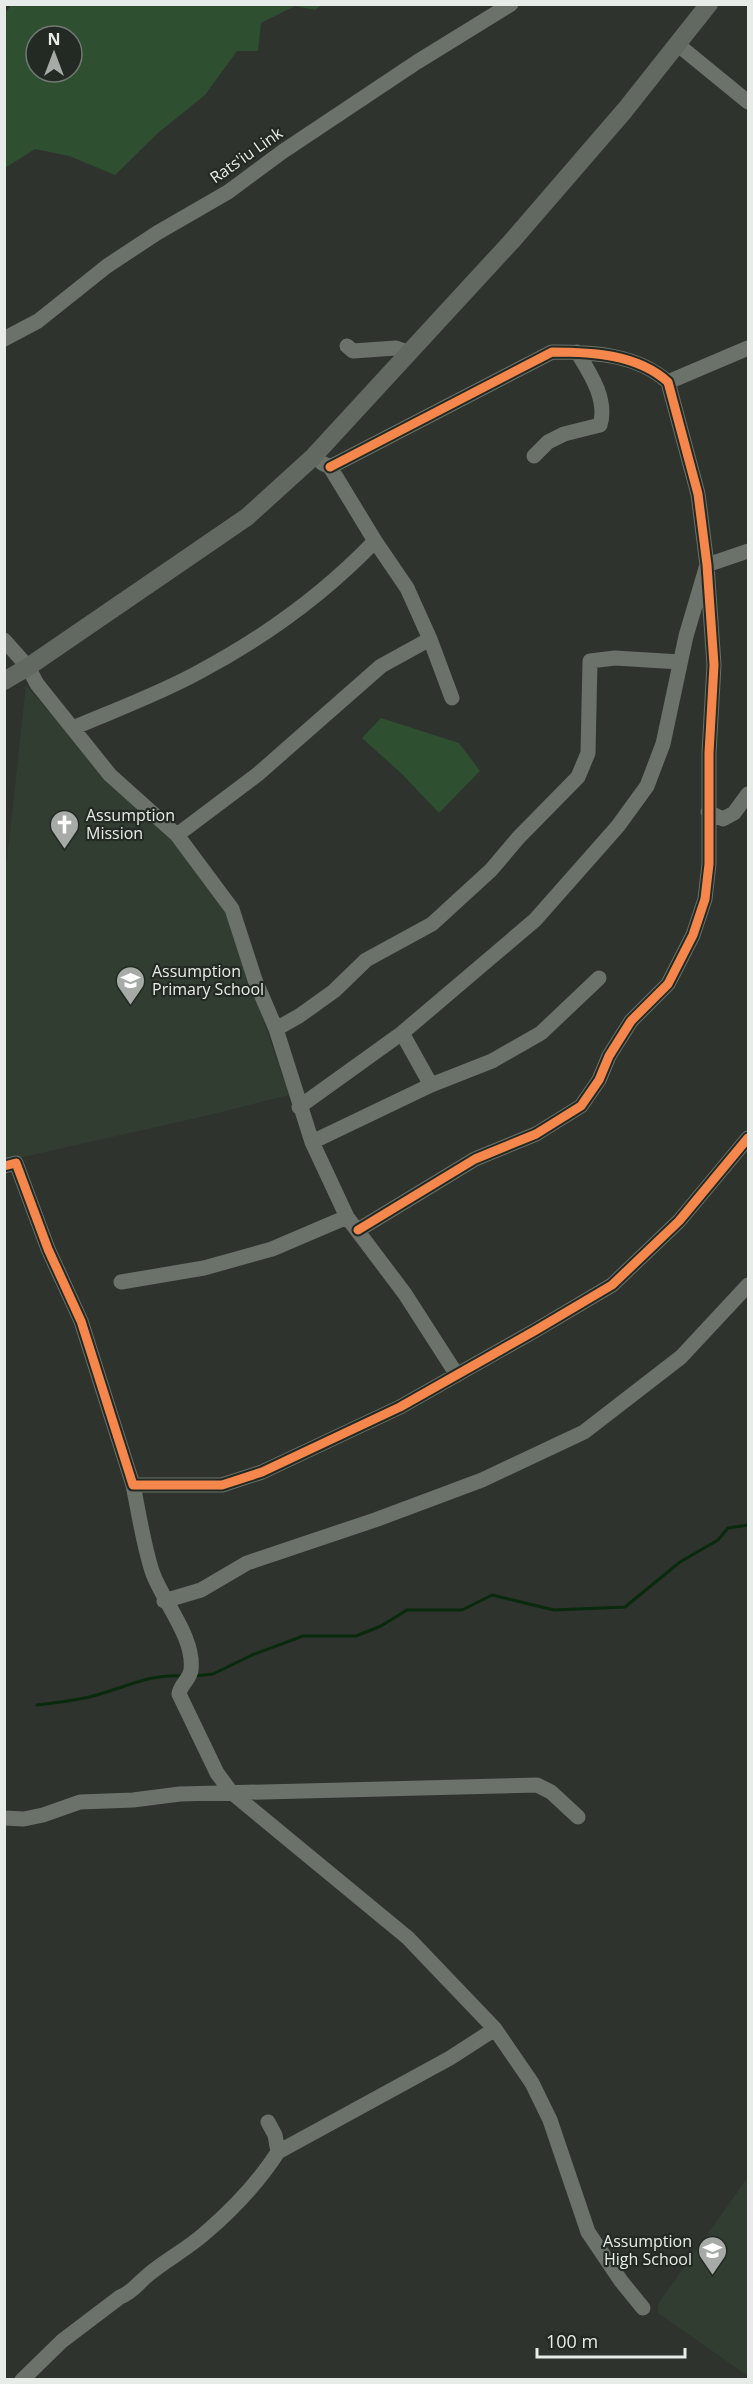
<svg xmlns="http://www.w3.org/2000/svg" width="753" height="2384" viewBox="0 0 753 2384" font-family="'Open Sans',sans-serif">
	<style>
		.built { fill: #323d32 }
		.green { fill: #2e4f30; fill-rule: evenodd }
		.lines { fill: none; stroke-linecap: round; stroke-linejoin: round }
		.stream { stroke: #092a0c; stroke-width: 3 }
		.minor { stroke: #6a726a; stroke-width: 15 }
		.major { stroke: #616961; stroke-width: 18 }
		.cycleway-casing { stroke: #232a23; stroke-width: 13 }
		.cycleway { stroke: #f5874c; stroke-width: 9 }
		.labels { text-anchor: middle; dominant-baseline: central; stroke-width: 4.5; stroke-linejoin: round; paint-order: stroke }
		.street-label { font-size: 16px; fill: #e8ece8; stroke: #232a23 }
		.poi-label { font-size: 16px; fill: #e8ece8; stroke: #232a23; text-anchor: start }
	</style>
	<rect width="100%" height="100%" fill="#2e332e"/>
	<path class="built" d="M26 685 106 777 177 845 227 915 289 1095 214 1114 5 1161 4 861H7Z
		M748 2177V2376L658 2313V2304Z"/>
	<path class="green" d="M11 5V4L322 5 315 10 295 6 261 23 258 51H237L205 95 158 133 115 175 69 156 35 149 5 168 4 15ZM36 36H72V72H36Z
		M381 718 459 743 480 771 439 813 402 774 362 738Z"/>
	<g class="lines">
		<path class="stream" d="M194 1676 213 1674 252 1655 303 1636H356L381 1626 407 1610H462L492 1595 554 1610 625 1607 680 1562 718 1540 728 1528 748 1525
			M37 1705C55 1703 72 1701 89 1697 120 1690 149 1673 182 1676"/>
		<path class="minor" d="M677 44 748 102
			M4 339 38 321 107 266 157 233 228 192 282 152 417 62 511 4
			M347 346 353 351 396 348 407 352
			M668 382 748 348
			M534 456 548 442 564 434 600 425C608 400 590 373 577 352
			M322 463 330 467 375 541 407 588 430 639 452 698
			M330 467 552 352C592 352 637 354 668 382L698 494 707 565 714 665 709 753V864L705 899 693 935 668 984 631 1021 609 1056 599 1080 581 1106 536 1134 475 1159 358 1230
			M4 640 28 667 37 684 110 775 177 835 232 909 255 980 276 1029 312 1142 347 1217 405 1294 457 1375
			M73 728C115 710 159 694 199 672 263 638 324 594 375 541
			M708 812 723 819 734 813 748 794
			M177 835 258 774 381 666 430 639
			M276 1029 299 1016 334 991 366 960 432 924 491 870 519 837 578 777 588 753 590 661 615 658 680 662
			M402 1033 431 1085 492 1061 541 1033 599 978
			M299 1107 402 1033 535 920 618 826 647 786 663 744 686 636 707 565 748 551
			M312 1142 431 1085
			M4 1166 16 1163 48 1249 81 1321 133 1485H222L262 1472 400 1407 536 1330 612 1285 679 1221 748 1138
			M121 1282 204 1268 272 1249 347 1217
			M133 1485C139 1514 143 1543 152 1571 162 1601 195 1637 191 1670 190 1679 180 1685 179 1694L217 1773 231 1792 408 1938 495 2029 532 2083 550 2120 588 2232 621 2281 643 2308
			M164 1601 201 1590 247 1563 375 1520 482 1480 584 1432 681 1357 748 1285
			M4 1818 24 1819 43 1815 80 1802 133 1800 180 1794 537 1785 551 1792 578 1817
			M268 2122 275 2135 278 2152
			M22 2380 62 2341 120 2297C133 2292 138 2283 148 2275 166 2260 187 2249 204 2234 232 2210 258 2183 278 2152L450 2058 495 2029"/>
		<path class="major" d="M4 681 28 667 247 517 312 458 511 242 625 110 709 4"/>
		<defs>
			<path id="cycleway" d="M330 467 552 352C592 352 637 354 668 382L698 494 707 565 714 665 709 753V864L705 899 693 935 668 984 631 1021 609 1056 599 1080 581 1106 536 1134 475 1159 358 1230
				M4 1166 16 1163 48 1249 81 1321 133 1485H222L262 1472 400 1407 536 1330 612 1285 679 1221 748 1138"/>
		</defs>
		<use href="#cycleway" class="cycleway-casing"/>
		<use href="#cycleway" class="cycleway"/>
	</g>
	<defs>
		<symbol id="church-pin" viewBox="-11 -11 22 30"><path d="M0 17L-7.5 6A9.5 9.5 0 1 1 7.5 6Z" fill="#a7aba7" stroke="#232a23"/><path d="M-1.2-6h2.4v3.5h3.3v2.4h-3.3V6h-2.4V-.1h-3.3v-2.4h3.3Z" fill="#fff"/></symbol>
		<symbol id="school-pin" viewBox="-11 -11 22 30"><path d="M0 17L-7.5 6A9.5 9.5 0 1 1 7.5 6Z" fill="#a7aba7" stroke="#232a23"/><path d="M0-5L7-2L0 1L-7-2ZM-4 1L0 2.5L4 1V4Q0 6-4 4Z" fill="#fff"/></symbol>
	</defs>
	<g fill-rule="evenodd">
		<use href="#church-pin" x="48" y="808" width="33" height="45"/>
		<use href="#school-pin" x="114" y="964" width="33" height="45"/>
		<use href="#school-pin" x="696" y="2234" width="33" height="45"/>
	</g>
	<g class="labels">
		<g class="street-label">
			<text transform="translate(246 155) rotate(-35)">Rats'iu Link</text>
		</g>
		<g class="poi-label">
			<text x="86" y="815">Assumption<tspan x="86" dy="18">Mission</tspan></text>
			<text x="152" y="971">Assumption<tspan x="152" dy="18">Primary School</tspan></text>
			<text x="692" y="2241" text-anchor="end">Assumption<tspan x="692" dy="18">High School</tspan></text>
		</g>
	</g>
	<rect width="753" height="2384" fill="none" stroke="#e8ece8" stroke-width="12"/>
	<g transform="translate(54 54)"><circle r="28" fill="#232a23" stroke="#727872" stroke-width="1.5"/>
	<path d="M0-4.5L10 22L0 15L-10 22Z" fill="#a7aba7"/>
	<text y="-9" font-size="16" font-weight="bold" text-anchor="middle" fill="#e8ece8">N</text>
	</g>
	<path d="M537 2348v9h148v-9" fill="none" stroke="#e8ece8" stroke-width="3"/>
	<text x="546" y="2348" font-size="18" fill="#e8ece8" stroke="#232a23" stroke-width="4.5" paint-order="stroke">100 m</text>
</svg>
